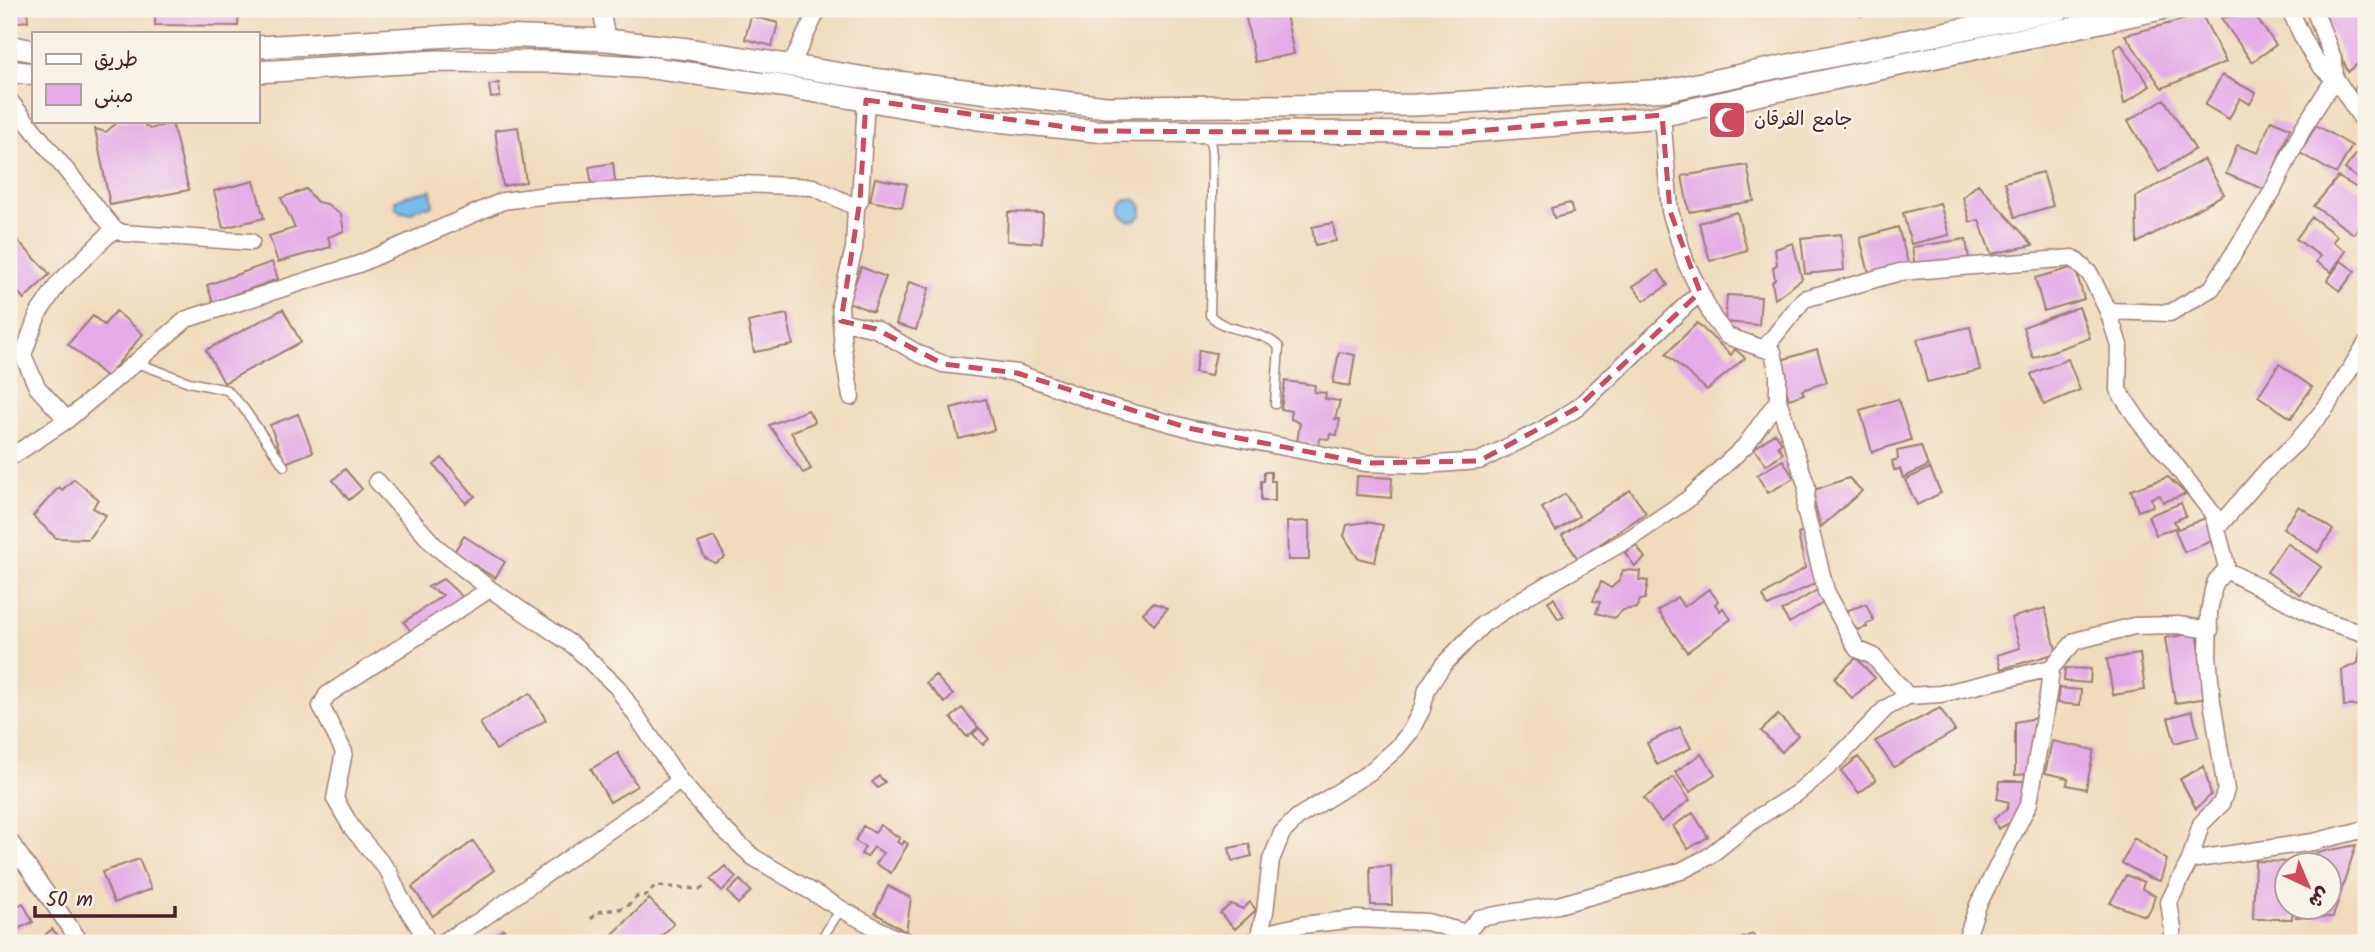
<svg xmlns="http://www.w3.org/2000/svg" width="2375" height="952" viewBox="0 0 2375 952" font-family="Kalam,'Playpen Sans Arabic',sans-serif">
	<style>
		.water { fill: #76bdee; stroke: #606e8c; stroke-width: 2 }
		.building { fill: #e5aae8 }
		.lines { fill: none; stroke-linecap: round; stroke-linejoin: round }
		.service-casing { stroke: #9d7e74; stroke-width: 11 }
		.minor-casing { stroke: #9d7e74; stroke-width: 19 }
		.secondary-casing { stroke: #9d7e74; stroke-width: 24 }
		.path { stroke: #9d7e74; stroke-width: 3.5; stroke-dasharray: 5 5; stroke-linecap: butt }
		.service { stroke: #fff; stroke-width: 8 }
		.minor { stroke: #fff; stroke-width: 16 }
		.secondary { stroke: #fff; stroke-width: 21 }
		.marked { fill: none; stroke: #d1495b; stroke-width: 5; stroke-dasharray: 14 9; stroke-linejoin: round }
		.labels { text-anchor: middle; dominant-baseline: central; stroke-width: 5; stroke-linejoin: round; paint-order: stroke }
		.poi-label { font-size: 19px; fill: #4a1f2b; stroke: #f7f3e8; text-anchor: start }
	</style>
	<rect width="100%" height="100%" fill="#f7f3e8"/>
	<filter id="ink" filterUnits="userSpaceOnUse"><feTurbulence type="fractalNoise" baseFrequency=".0143" numOctaves="2"/><feDisplacementMap in="SourceGraphic" scale="14" xChannelSelector="R" yChannelSelector="G"/><feConvolveMatrix kernelMatrix="1 2 1 2 8 2 1 2 1" color-interpolation-filters="sRGB"/></filter>
	<filter id="wash" filterUnits="userSpaceOnUse"><feTurbulence type="fractalNoise" baseFrequency=".00686" numOctaves="4" result="noise"/><feDisplacementMap in="SourceGraphic" scale="28" xChannelSelector="R" yChannelSelector="G"/><feGaussianBlur stdDeviation="1.57" result="paint"/><feColorMatrix in="noise" values="0 0 0 0 0 0 0 0 0 0 0 0 0 0 0 0 0 1.4 0 .05"/><feComposite in="paint" operator="in"/></filter>
	<g filter="url(#wash)">
		<rect width="100%" height="100%" fill="#f0dcbc"/>
		<path class="water" d="M431 190 433 206 417 208 412 213 401 212 395 207V201C406 193 418 195 431 190Z
			M1120 210a11 11 0 1 1 22 0a11 11 0 1 1-22 0Z"/>
		<g id="blocks">
			<path class="building" d="M9 9H27L28 21 9 23Z
				M155 9H239L238 26 155 25Z
				M1265 9H1285L1294 54 1255 62 1245 13Z
				M1858 9H1881L1860 16Z
				M2322 9H2366V57L2348 72Z
				M2254 14 2276 45 2252 62 2221 18Z
				M2202 15 2226 62 2162 88 2125 35Z
				M751 16 778 23 772 46 745 39Z
				M2121 44 2150 86 2124 104 2114 49Z
				M2366 71V105L2351 98 2362 74Z
				M2222 75 2256 93 2250 104 2240 98 2229 119 2205 105Z
				M499 83 500 97 491 98 489 85Z
				M2164 99 2195 149 2159 172 2128 121Z
				M2271 120 2290 128 2266 190 2226 174 2237 145 2258 153Z
				M119 121H140L150 129 172 123 189 190 110 205 95 129 106 132Z
				M2316 125 2352 146 2336 174 2300 153Z
				M518 127 526 182 503 186 495 130Z
				M2360 149 2366 157V185L2345 169Z
				M2204 159 2224 194 2137 243 2136 197Z
				M613 163 616 188 593 191 589 167Z
				M1747 165 1754 201 1689 212 1682 176Z
				M2043 172 2053 206 2015 217 2005 182Z
				M2338 177 2366 193V215L2354 234 2314 206Z
				M875 178 907 184 902 207 870 201Z
				M254 181 264 218 223 228 214 191Z
				M1978 184 2033 245 1991 254 1979 220 1970 222 1963 197Z
				M306 189 317 202 327 204 341 215 344 231 328 237 331 247 278 262 269 236 295 228 281 198Z
				M1570 203 1573 213 1554 218 1551 208Z
				M1940 203 1949 235 1911 244 1903 213Z
				M1008 212 1043 213 1042 243 1007 241Z
				M1737 212 1747 250 1710 261 1699 223Z
				M2312 217 2337 236 2333 242 2346 251 2331 272 2316 262 2320 256 2296 239Z
				M1333 223 1336 241 1315 245 1312 227Z
				M1898 227 1908 263 1869 273 1860 238Z
				M1841 234 1844 270 1805 274 1801 238Z
				M16 239 50 274 24 299 9 282V268L18 259 9 250V246Z
				M1966 239 1969 259 1915 267 1912 247Z
				M1793 243 1802 279 1775 299 1772 282 1775 279 1773 268 1777 264 1775 249Z
				M2341 261 2355 271 2340 291 2327 281Z
				M272 262 278 279 213 302 207 285Z
				M861 267 886 277 873 312 848 302Z
				M2075 267 2084 299 2044 311 2035 278Z
				M1658 270 1668 285 1644 301 1633 286Z
				M909 282 929 288 916 330 896 324Z
				M1727 295 1761 297 1759 325 1725 322Z
				M2079 307 2090 338 2033 358 2023 327Z
				M283 309 301 342 224 383 206 350Z
				M116 311 143 334 107 377 68 344 93 316 104 325Z
				M787 314 793 345 754 352 748 322Z
				M1697 323 1731 355 1735 349 1745 358 1707 390 1666 354Z
				M1970 327 1980 370 1927 382 1917 339Z
				M1817 349 1827 382 1802 390 1804 394 1789 399 1778 361Z
				M1199 350 1216 353 1211 376 1195 373Z
				M1339 352 1355 355 1350 386 1333 383Z
				M2068 359 2080 390 2044 405 2031 374Z
				M2279 364 2312 387 2291 418 2258 396Z
				M1285 381 1315 385 1314 392 1326 393 1325 399 1340 401 1335 419H1340L1337 435 1330 434 1329 439 1320 438 1319 446 1297 442 1300 423 1291 419V411L1281 409Z
				M986 399 994 430 959 439 951 408Z
				M1898 399 1911 440 1872 452 1860 410Z
				M808 410 815 422 791 432 811 469 803 473 769 425Z
				M298 414 313 452 285 463 270 425Z
				M1775 433 1782 443 1778 446 1783 453 1766 465 1754 449Z
				M1921 446 1928 466 1903 478 1900 469 1894 470 1892 461 1898 459 1897 451Z
				M442 458 475 496 466 503 434 465Z
				M1783 460 1794 478 1768 493 1757 475Z
				M1930 468 1941 493 1917 505 1905 480Z
				M345 469 362 489 349 500 333 480Z
				M1264 472H1271V481H1275V501H1261V481H1264Z
				M1357 476 1392 478 1391 498 1356 495Z
				M2168 477 2186 494 2163 502 2160 495 2151 498 2153 506 2138 511 2131 490Z
				M1849 478 1862 491 1821 527 1811 491Z
				M74 479 98 499 93 508 106 515 88 539 56 538 33 516 59 487 62 490Z
				M1630 490 1646 513 1578 559 1562 535Z
				M1565 494 1579 516 1556 531 1542 508Z
				M2181 503 2186 516 2174 521 2177 527 2156 535 2148 516Z
				M2299 506 2333 530 2318 552 2283 528Z
				M2208 517 2217 539 2184 552 2175 530Z
				M1309 521V560H1288L1287 522Z
				M1366 522 1383 525 1375 562 1358 558 1344 536 1347 525Z
				M1806 531 1816 583 1768 606 1763 596 1805 568 1798 534Z
				M464 536 505 562 495 578 454 552Z
				M714 537 725 557 715 563 705 558 698 543Z
				M2287 543 2321 567 2301 595 2267 572Z
				M1636 545 1645 558 1635 566 1625 553Z
				M1623 570 1640 571 1639 580 1648 581 1645 599 1640 600 1637 608 1623 610 1614 618 1596 613 1600 602 1593 601 1601 582 1611 588 1619 581Z
				M443 579 465 599 412 633 404 622 443 595 428 587Z
				M1709 589 1718 601 1715 604 1720 611 1723 608 1731 619 1687 652 1658 611 1677 597 1684 607Z
				M1817 590 1825 602 1789 623 1782 611Z
				M1554 598 1564 617 1558 619 1548 601Z
				M1153 603 1163 606 1167 609 1154 625 1143 613Z
				M1866 604 1874 621 1866 624 1867 627 1853 631 1845 611Z
				M2045 608 2057 653 2001 669 1997 655 2020 648 2011 618Z
				M2197 633 2208 698 2175 703 2165 638Z
				M2361 645 2366 646V705L2344 706 2342 670 2358 663Z
				M2140 654 2145 690 2113 695 2107 659Z
				M1856 658 1875 678 1852 698 1834 678Z
				M2065 668 2091 669 2090 683 2064 681Z
				M935 675 953 695 945 703 926 683Z
				M2059 688 2081 690 2080 705 2057 703Z
				M530 693 546 720 496 750 480 723Z
				M962 708 978 727 967 737 951 718Z
				M1940 708 1955 731 1894 767 1875 741Z
				M2192 711 2199 736 2175 743 2168 718Z
				M1778 715 1798 735 1782 752 1761 731Z
				M2036 718 2031 774 2015 775V722Z
				M1680 727 1691 748 1657 765 1647 743Z
				M979 728 989 739 983 745 973 734Z
				M2052 741 2094 750 2086 789 2067 785 2068 778 2045 773Z
				M618 753 637 786 610 802 591 769Z
				M1701 754 1715 774 1690 792 1675 772Z
				M1858 757 1876 780 1859 793 1841 771Z
				M2204 766 2211 795 2196 809 2180 779Z
				M879 776 885 782 878 788 872 782Z
				M1674 777 1690 800 1661 822 1644 798Z
				M2000 781H2027L2024 794 2015 820 1998 829 1994 819 2007 809 2009 802 1997 799Z
				M1693 813 1708 837 1688 849 1673 826Z
				M880 825 900 838 897 842 902 845 904 841 908 844 891 873 876 864 883 853 874 847 867 857 861 854 865 847 855 841 863 826 875 833Z
				M2134 838 2167 860 2160 881 2148 877 2122 863Z
				M473 841 494 870 433 916 412 887Z
				M1249 844 1252 856 1232 861 1229 848Z
				M2356 845 2333 917H2296L2299 906H2330V864H2312L2316 853Z
				M139 859 151 889 114 903 102 872Z
				M2255 861 2294 862V864H2288V906H2293L2292 919H2253Z
				M725 866 736 877 722 891 710 879Z
				M1391 866 1392 905H1371L1370 867Z
				M2126 875 2144 882 2142 889 2155 895 2151 909 2145 916 2110 903Z
				M740 880 751 891 738 904 728 892Z
				M888 886 911 898 906 932 875 913Z
				M649 899 674 924 654 943H618L611 936Z
				M1250 902 1256 910 1235 929 1220 913 1231 904 1243 909Z
				M23 903 33 922 9 933V910Z
				M52 929 65 943H49L43 937Z
				M503 929 515 943H485Z
				M1753 934 1756 943H1729Z
				M1499 936 1505 943H1491Z"/>
		</g>
	</g>
	<g filter="url(#ink)">
		<use href="#blocks" fill-opacity="0" stroke="#9d7e74" stroke-width="2"/>
		<g class="lines">
			<defs>
				<path id="service" d="M1209 133 1212 154V209L1210 315C1226 334 1261 328 1279 347L1275 404
					M137 363 189 382 227 390 242 406 284 466
					M812 943 824 935 841 909"/>
				<path id="minor" d="M601 9 607 40
					M2289 9C2301 31 2312 66 2335 78L2366 125
					M791 65 818 9
					M9 100 114 229 123 233 251 242
					M2108 311 2170 313 2212 288 2272 192 2303 128 2335 78 2334 61 2314 9
					M841 321 840 304 854 249 856 207
					M1764 349 1804 299 1900 272 2073 258 2090 274 2108 311 2119 345 2118 390 2141 424 2170 458 2213 514 2226 564V570L2216 581 2213 590 2209 613 2208 655 2212 701 2226 790 2221 804 2201 824 2190 860 2169 902 2173 930 2170 943
					M851 397 843 348 841 321 876 329 919 354 943 364 1017 373 1104 405 1188 428 1365 463 1424 465 1479 461 1540 431 1577 408 1700 292
					M1778 400 1807 487 1805 509 1826 591 1857 649 1873 656 1908 696
					M67 420 37 387 23 355 38 314 58 284 114 229
					M9 458 67 420 187 319 359 264 503 201 555 194 740 184 813 187 856 207 860 200 866 100
					M377 481 435 546 490 589 574 646 617 687 680 781
					M2217 528 2269 468 2296 443 2327 406 2366 344
					M2226 570 2323 620 2366 634
					M9 840 81 943
					M2190 860 2313 842 2366 829
					M1466 933 1479 918 1558 905 1681 871 1708 857 1754 820 1797 793 1834 762 1886 708 1908 696 1941 694 2051 668
					M1259 935 1265 912 1271 860 1282 833 1298 817 1370 772 1397 748 1410 732 1422 709 1427 689 1443 665 1483 624 1529 595 1629 539 1687 500 1745 446 1778 400V375L1773 352 1727 336 1713 318 1686 263 1670 211 1662 115
					M1254 942 1259 935 1302 925 1356 919 1427 922 1466 933 1473 943
					M429 943 400 897 389 872 352 828 335 799 344 752 321 706 327 695 490 589
					M441 943 476 923 680 781 719 825 753 857 841 909 891 936 912 943
					M1965 943 1978 905 2029 803 2049 688 2051 668 2075 641 2134 626 2178 625 2210 630"/>
				<path id="secondary" d="M9 46 33 51
					M257 47 469 35 607 40 688 49 872 79 1106 107 1415 105 1668 90 2060 9
					M9 71 33 74
					M257 72 437 61 558 62 653 68 781 86 977 119 1096 131 1452 133 1650 118 2161 9"/>
			</defs>
			<use href="#service" class="service-casing"/>
			<use href="#minor" class="minor-casing"/>
			<use href="#secondary" class="secondary-casing"/>
			<path class="path" d="M591 919 598 912 625 908 638 896 647 895 655 886 700 889 706 886"/>
			<use href="#service" class="service"/>
			<use href="#minor" class="minor"/>
			<use href="#secondary" class="secondary"/>
		</g>
	</g>
	<path class="marked" d="M866 100 1096 131 1452 133 1662 115 1670 211 1700 292 1577 408 1479 461 1365 463 1188 428 1017 373 943 364 876 329 841 321 860 200Z"/>
	<defs>
		<symbol id="mosque-square" viewBox="-11 -11 22 22"><rect x="-9" y="-9" width="18" height="18" rx="4" fill="#d1495b" stroke="#f7f3e8"/><path d="M3.5-4.9A6 6 0 1 0 3.5 4.9A5 5 0 1 1 3.5-4.9Z" fill="#fff"/></symbol>
	</defs>
	<g fill-rule="evenodd">
		<use href="#mosque-square" x="1705" y="98" width="44" height="44"/>
	</g>
	<g class="labels">
		<g class="poi-label">
			<text x="1754" y="120">جامع الفرقان</text>
		</g>
	</g>
	<rect width="2375" height="952" fill="none" stroke="#f7f3e8" stroke-width="35"/>
	<rect x="32" y="32" width="228" height="91" fill="#f7f3e8" stroke="#b29e9c" stroke-width="2"/>
	<rect x="46" y="54" width="35" height="10" fill="#ffffff" stroke="#b29e9c" stroke-width="2"/>
	<text x="94" y="66" font-size="21" fill="#4a1f2b">طريق</text>
	<rect x="46" y="84" width="35" height="21" fill="#e5aae8" stroke="#b29e9c" stroke-width="2"/>
	<text x="94" y="102" font-size="21" fill="#4a1f2b">مبنى</text>
	<g transform="translate(2308 886) rotate(136)"><circle r="33" fill="#f7f3e8" stroke="#b29e9c" stroke-width="2"/>
	<path d="M0-5L12 26L0 18L-12 26Z" fill="#d1495b"/>
	<text y="-10" font-size="19" font-weight="bold" text-anchor="middle" fill="#4a1f2b">ش</text>
	</g>
	<path d="M35 906v10h140v-10" fill="none" stroke="#4a1f2b" stroke-width="3.5"/>
	<text x="46" y="906" font-size="21" fill="#4a1f2b" stroke="#f7f3e8" stroke-width="5" paint-order="stroke">50 m</text>
</svg>
